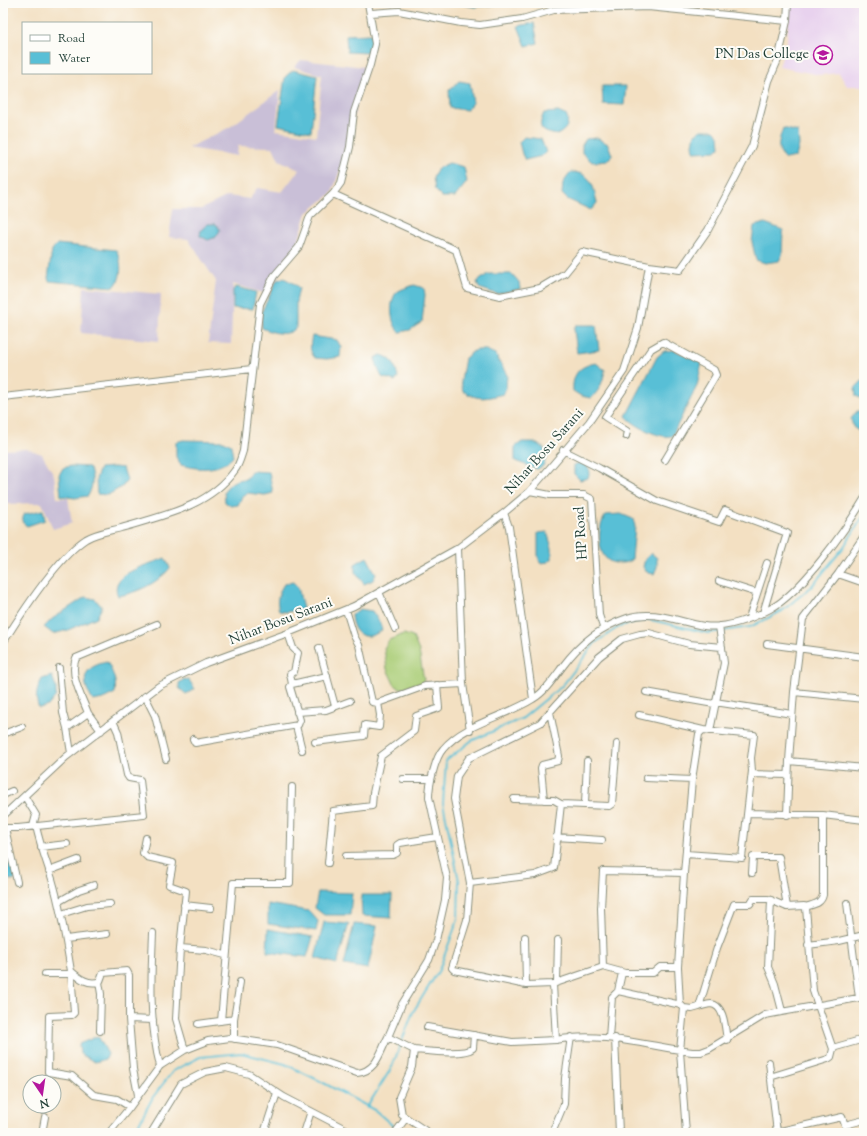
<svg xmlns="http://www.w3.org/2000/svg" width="867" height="1136" viewBox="0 0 867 1136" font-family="'Sorts Mill Goudy',serif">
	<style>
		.built { fill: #e8d2ee }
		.industrial { fill: #c9bfd7 }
		.green { fill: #aacd77; stroke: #648556 }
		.water { fill: #58bfd6; stroke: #3c7e85 }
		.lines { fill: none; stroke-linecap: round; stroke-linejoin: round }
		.stream { stroke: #58bfd6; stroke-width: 2 }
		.minor-casing { stroke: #898e7b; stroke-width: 8 }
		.minor { stroke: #fff; stroke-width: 6 }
		.labels { text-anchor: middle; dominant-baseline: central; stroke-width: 4; stroke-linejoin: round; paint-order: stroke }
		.poi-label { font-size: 14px; fill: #1f3d34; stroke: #fdfcf7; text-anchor: end }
		.street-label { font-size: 14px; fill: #1f3d34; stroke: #fdfcf7 }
	</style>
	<rect width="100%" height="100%" fill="#fdfcf7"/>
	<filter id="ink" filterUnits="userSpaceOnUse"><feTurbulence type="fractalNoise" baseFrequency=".025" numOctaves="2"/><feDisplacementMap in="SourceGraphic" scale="8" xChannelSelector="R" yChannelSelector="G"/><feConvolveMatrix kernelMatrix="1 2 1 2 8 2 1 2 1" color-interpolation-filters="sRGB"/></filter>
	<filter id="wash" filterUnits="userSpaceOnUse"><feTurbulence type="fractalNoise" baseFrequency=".012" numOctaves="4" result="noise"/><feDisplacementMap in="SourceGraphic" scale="16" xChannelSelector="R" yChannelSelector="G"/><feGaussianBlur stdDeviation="0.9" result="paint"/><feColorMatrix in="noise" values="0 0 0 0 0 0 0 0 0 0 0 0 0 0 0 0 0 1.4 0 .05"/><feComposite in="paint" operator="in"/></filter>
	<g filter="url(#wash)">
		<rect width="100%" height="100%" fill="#f3e0c2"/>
		<path class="built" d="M789 3H864V86H847L839 73 820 75 779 67 787 42Z"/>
		<path class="industrial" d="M301 60 365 67 345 156 332 193 307 213 297 245 267 294 233 284 231 344 208 343 216 281 188 239 169 237 173 209H201L228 196 250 199 257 188 282 192 299 170 279 160 273 147 238 146 237 156 188 148 230 127 280 90 276 130 316 136 322 75 294 67Z
			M84 287 161 294 159 341 81 333Z
			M27 449 42 454 54 475 57 498H68L72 523 53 529 42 503 3 504V450Z"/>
		<path class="green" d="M404 634 413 637 419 651 424 680 421 684 410 686 404 689 395 686 387 669 384 648 389 640Z"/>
		<path class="water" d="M456 3H495L494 5 474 7Z
			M534 23 538 43 526 46 518 26Z
			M371 34 372 43 369 53 347 52 346 35Z
			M293 70 317 76 311 132 278 125 285 77Z
			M459 81 470 83 473 103 467 110 450 108 449 90Z
			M602 86H626L624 105 603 104Z
			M558 112 567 116C569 126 566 130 557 135 541 132 537 129 544 113Z
			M783 128 798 132 799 145 796 157 785 159C775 150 779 140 783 128Z
			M701 130H714L719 135 720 147 716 151 694 152 693 144 695 134Z
			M524 137 541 139 546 152 542 156 525 160 522 154 519 142Z
			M597 138 608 144 612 155 607 161 592 162 582 153V145L586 139Z
			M449 163 464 167 467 182 455 197H442L435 190 433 178 438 168Z
			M571 172C592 173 593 185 597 203L591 210 567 199 562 194 563 183Z
			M765 223 783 230 782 255 779 261 765 263 756 260 752 242 754 226Z
			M208 224H216L220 230 216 237 208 240 200 236 201 230Z
			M57 244 116 250C122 260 123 278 114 287L49 281 48 278 52 250Z
			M488 274H512L519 282 520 289 497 294 479 288 477 282Z
			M284 278 293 283 299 288 296 302V328C288 337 273 333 262 328L261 313 277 280Z
			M414 285 424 288 425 295 422 322 410 330 400 332C390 325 389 302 396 293 400 289 409 287 414 285Z
			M236 287 256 292 253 309 233 308V290Z
			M576 325H596L599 350 577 353 574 329Z
			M312 336 337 340 341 347 340 357 327 359 315 358C309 351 310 345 312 336Z
			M475 350H486L495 354 507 375 506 388 503 394C487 398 478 401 463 391L461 381 465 358Z
			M674 350 702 363 697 386 672 436C660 439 634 426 626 416L657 357 664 351Z
			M381 355C393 358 395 365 398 377L395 381 382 377 378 369 375 358Z
			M596 363 605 370C603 381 600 391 591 398L581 396 573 391C572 374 579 366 596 363Z
			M862 381H864V400L856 396 855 388Z
			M857 411 864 412V429L860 432 853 427 851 419Z
			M183 440 224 441 231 445 233 457C219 471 199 470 181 465L176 457V442Z
			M522 442H533L543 447 547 456 543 466 537 469 515 461V447Z
			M579 463 586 465 590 471 588 478 580 480 574 474V465Z
			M71 466 89 467C94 478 93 486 88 496L75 498 61 496 59 475 63 468Z
			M114 467 123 468 127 480 123 486 108 495 97 494 96 479 100 468Z
			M251 471 269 472 273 493 265 495 247 493 242 497 238 505 231 506 225 502 224 491C231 482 235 479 246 479Z
			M43 510 45 520 27 526 22 522 24 514Z
			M621 514 633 519 635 526 632 559C627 563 624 563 617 563 596 563 596 527 606 515Z
			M547 532 552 548V559L548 562 540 563 538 556V533Z
			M651 553 657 558V567L654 574 648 573 643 567 645 559Z
			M367 557 376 574 373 580 364 584 355 572V564Z
			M165 558 170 568C158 583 137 593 118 596 107 573 149 565 165 558Z
			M293 582 298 587 303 609 286 612 279 611C276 600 278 593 284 584Z
			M85 597 95 599 102 607 97 617 68 630 53 634 44 627 52 619Z
			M360 609 372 611 380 623 382 630C365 643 352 634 351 615Z
			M107 662C113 672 117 682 115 693L103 699 93 701C81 681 81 667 107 662Z
			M52 676 56 687V696L48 706 39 708C34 697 37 689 42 679Z
			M184 679 189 680 195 689 186 694 179 688V683Z
			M5 864 15 866V880L3 879V866Z
			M318 892 352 893 350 915H324L315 908Z
			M361 895H392L391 918 362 916Z
			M268 904 309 911 318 921 316 931 268 924Z
			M324 922 349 924 337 964 315 958Z
			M354 924 377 926 368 969 344 965Z
			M268 929 313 937 307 957 267 952Z
			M98 1036 108 1054 106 1059 95 1062 80 1054 79 1044Z"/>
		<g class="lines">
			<path class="stream" d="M367 1107 392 1067 413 1012 439 970 458 919 459 881 443 803 446 761 471 741 523 718 563 685 595 643 620 626 647 619 708 633 750 627 782 611 811 587 843 548 864 515
				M134 1133 153 1097 173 1071 200 1057 241 1053 285 1064 320 1081 376 1111 401 1133"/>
		</g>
	</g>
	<g filter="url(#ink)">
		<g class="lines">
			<defs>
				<path id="minor" d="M371 13 399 11 461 23 480 25 522 19 554 10 648 7 787 21
					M333 194 456 250 467 288 500 296 540 288 565 273 582 252 649 266
					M3 397 252 369
					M626 436 627 431 605 417 651 349 663 342 714 370 716 375 665 460
					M563 450 599 468 657 501 719 522 725 510 787 533 763 613
					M530 491 550 495H584L592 499 599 615 603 627
					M504 513 509 527 533 699
					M458 548 463 684 470 730
					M838 574 864 583
					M719 581 757 593
					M379 592 395 629
					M346 610 354 636 359 645 372 702 378 703 425 686 463 684
					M749 618 767 563
					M3 643C21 614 58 557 86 539 96 533 110 531 121 528 161 516 209 507 235 470 239 465 241 457 243 451L260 304 274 276 299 247 310 216 333 194 341 183 350 147 354 112 370 65 375 44 368 3
					M767 644 864 657
					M319 648 335 706
					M59 668 63 713 67 728
					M292 684 327 676
					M646 692 714 704
					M794 692 803 619 838 574 864 536
					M145 696 155 716 166 759
					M864 699 794 692 789 761 864 768
					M715 702 792 714
					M297 712 326 710 350 701
					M88 713 101 731
					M639 715 703 730
					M296 726 302 750
					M710 731 724 663 719 626
					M3 734 22 727
					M193 739 195 743 298 725 300 720 290 687 292 684 290 674 294 672 298 653 293 648 288 633
					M315 742 364 736 365 725 379 727 380 715 378 703
					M617 744 612 804 609 806 561 804 554 868 535 875 470 883 467 920 452 968 454 970 526 985 553 984 603 967 601 908 603 871 684 873 692 780 699 734 703 730 754 735 751 758 752 771 742 858 686 854
					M71 753 67 728 88 713C82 697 69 675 76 658L157 624
					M752 774 788 775
					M646 778 692 780
					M403 779H431
					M3 795 12 791
					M25 797 36 815 33 826
					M514 799 554 800 561 804
					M544 800 541 768 542 765 558 761 559 756 550 712
					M585 804 587 761
					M748 813 823 815 864 820
					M787 815 789 761
					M3 816 66 757 159 686 206 663 288 633 354 606 458 548 504 513 530 491 589 422 624 371 638 328 649 266 680 270 708 230 752 146 769 81 778 60 787 21 788 3
					M36 826C40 845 46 860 52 879 61 909 66 940 71 971 79 978 89 986 100 981L103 973 127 971 129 975V1019L153 1020
					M3 828H18L144 815 140 780 129 778 127 775 118 732 113 721
					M5 828 17 882
					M556 837 602 840
					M146 838 143 853 147 857 173 863 169 885 186 891 180 948 176 1019 185 1050
					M41 847 67 844
					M346 856 393 855 397 853V845L400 843 437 837
					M328 863 333 811 372 806 373 793 381 756 414 731 416 716 439 708 437 685
					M49 871 78 860
					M752 873 753 857H779L787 907
					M470 883 454 799 457 776 469 758 540 723 599 657 622 639 640 634 649 633 689 644 722 647
					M771 900 768 967 775 984 782 1011
					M58 902 79 890 94 885
					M847 903 859 998
					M184 905 211 908
					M805 907C814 904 821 904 823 895V815
					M61 914 87 906 110 904
					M153 933C151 977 149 1023 160 1066
					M525 937 526 985
					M66 939 107 934
					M808 945 839 941 864 935
					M180 948 206 950 225 955
					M603 967 625 973H653L660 967H678L684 873
					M678 967 680 1005
					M71 971 74 1013 72 1015 49 1016 48 1072 72 1076 94 1095 117 1099 130 1107
					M45 974H71
					M99 982 101 994 100 1031
					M557 982 558 940
					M553 984 556 1040C602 1031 647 1046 692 1052H701L709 1049 765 1015 864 997
					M618 991 681 1005 684 1008 680 1051 686 1133
					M699 1007C703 1006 707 1004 711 1004 725 1005 725 1030 727 1040
					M684 1008 692 1009 699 1007 717 948 734 904H750L753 899H768L787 907 804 906 806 908 813 991 833 1049
					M129 1019 133 1069 138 1095
					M234 1019 240 982
					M221 1021 233 883H290L292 787
					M198 1024 234 1019V1039
					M427 1027 512 1042 556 1040
					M388 1037 402 1004 429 960 436 940 445 900 447 878 429 797C429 785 435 758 443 749 465 723 505 717 533 699 545 692 554 678 563 666 580 643 600 627 627 618 654 609 678 622 704 626 726 629 751 619 770 609 801 593 846 529 864 499
					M609 1038 612 997 618 991 622 973
					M615 1038 619 1133
					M414 1050C427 1051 464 1056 473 1048L474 1035
					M769 1062 777 1133
					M770 1077 828 1059 831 1057 833 1049 836 1047 864 1039
					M776 1132 842 1117 845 1125 864 1120
					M42 1133 45 1117
					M109 1133 130 1107 160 1066 185 1050 208 1041 230 1038 277 1045 357 1073C377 1071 380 1052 388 1037L414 1050 412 1067 399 1097 402 1115 429 1133
					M151 1133 181 1084 205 1072 226 1068 249 1074 284 1097 353 1133
					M264 1133 277 1093
					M304 1133 311 1111
					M395 1133 406 1118
					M552 1133 564 1104 565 1078 571 1037"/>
			</defs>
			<use href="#minor" class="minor-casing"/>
			<use href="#minor" class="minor"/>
		</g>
	</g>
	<defs>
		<symbol id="university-ring" viewBox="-11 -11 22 22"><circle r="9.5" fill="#fdfcf7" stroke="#b5179e" stroke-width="1.5"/><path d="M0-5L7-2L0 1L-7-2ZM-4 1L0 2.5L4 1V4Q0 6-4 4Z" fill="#b5179e"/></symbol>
	</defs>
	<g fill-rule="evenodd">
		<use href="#university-ring" x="812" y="44" width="22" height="22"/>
	</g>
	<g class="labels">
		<g class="poi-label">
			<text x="809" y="55">PN Das College</text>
		</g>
		<g class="street-label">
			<text transform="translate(545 452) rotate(-48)">Nihar Bosu Sarani</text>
			<text transform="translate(582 533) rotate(-94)">HP Road</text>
			<text transform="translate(281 622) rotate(-21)">Nihar Bosu Sarani</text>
		</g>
	</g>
	<rect width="867" height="1136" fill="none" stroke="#fdfcf7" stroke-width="16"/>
	<rect x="22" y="22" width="130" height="52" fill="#fdfcf7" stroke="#a4b0a9"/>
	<rect x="30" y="35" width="20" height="6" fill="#ffffff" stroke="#a4b0a9"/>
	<text x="58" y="42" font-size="12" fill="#1f3d34">Road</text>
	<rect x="30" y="52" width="20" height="12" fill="#58bfd6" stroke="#a4b0a9"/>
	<text x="58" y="62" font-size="12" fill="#1f3d34">Water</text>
	<g transform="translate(42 1094) rotate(167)"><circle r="19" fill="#fdfcf7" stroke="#a4b0a9"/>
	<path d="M0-3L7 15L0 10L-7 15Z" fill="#b5179e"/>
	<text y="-6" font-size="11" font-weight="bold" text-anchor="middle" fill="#1f3d34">N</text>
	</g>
</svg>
